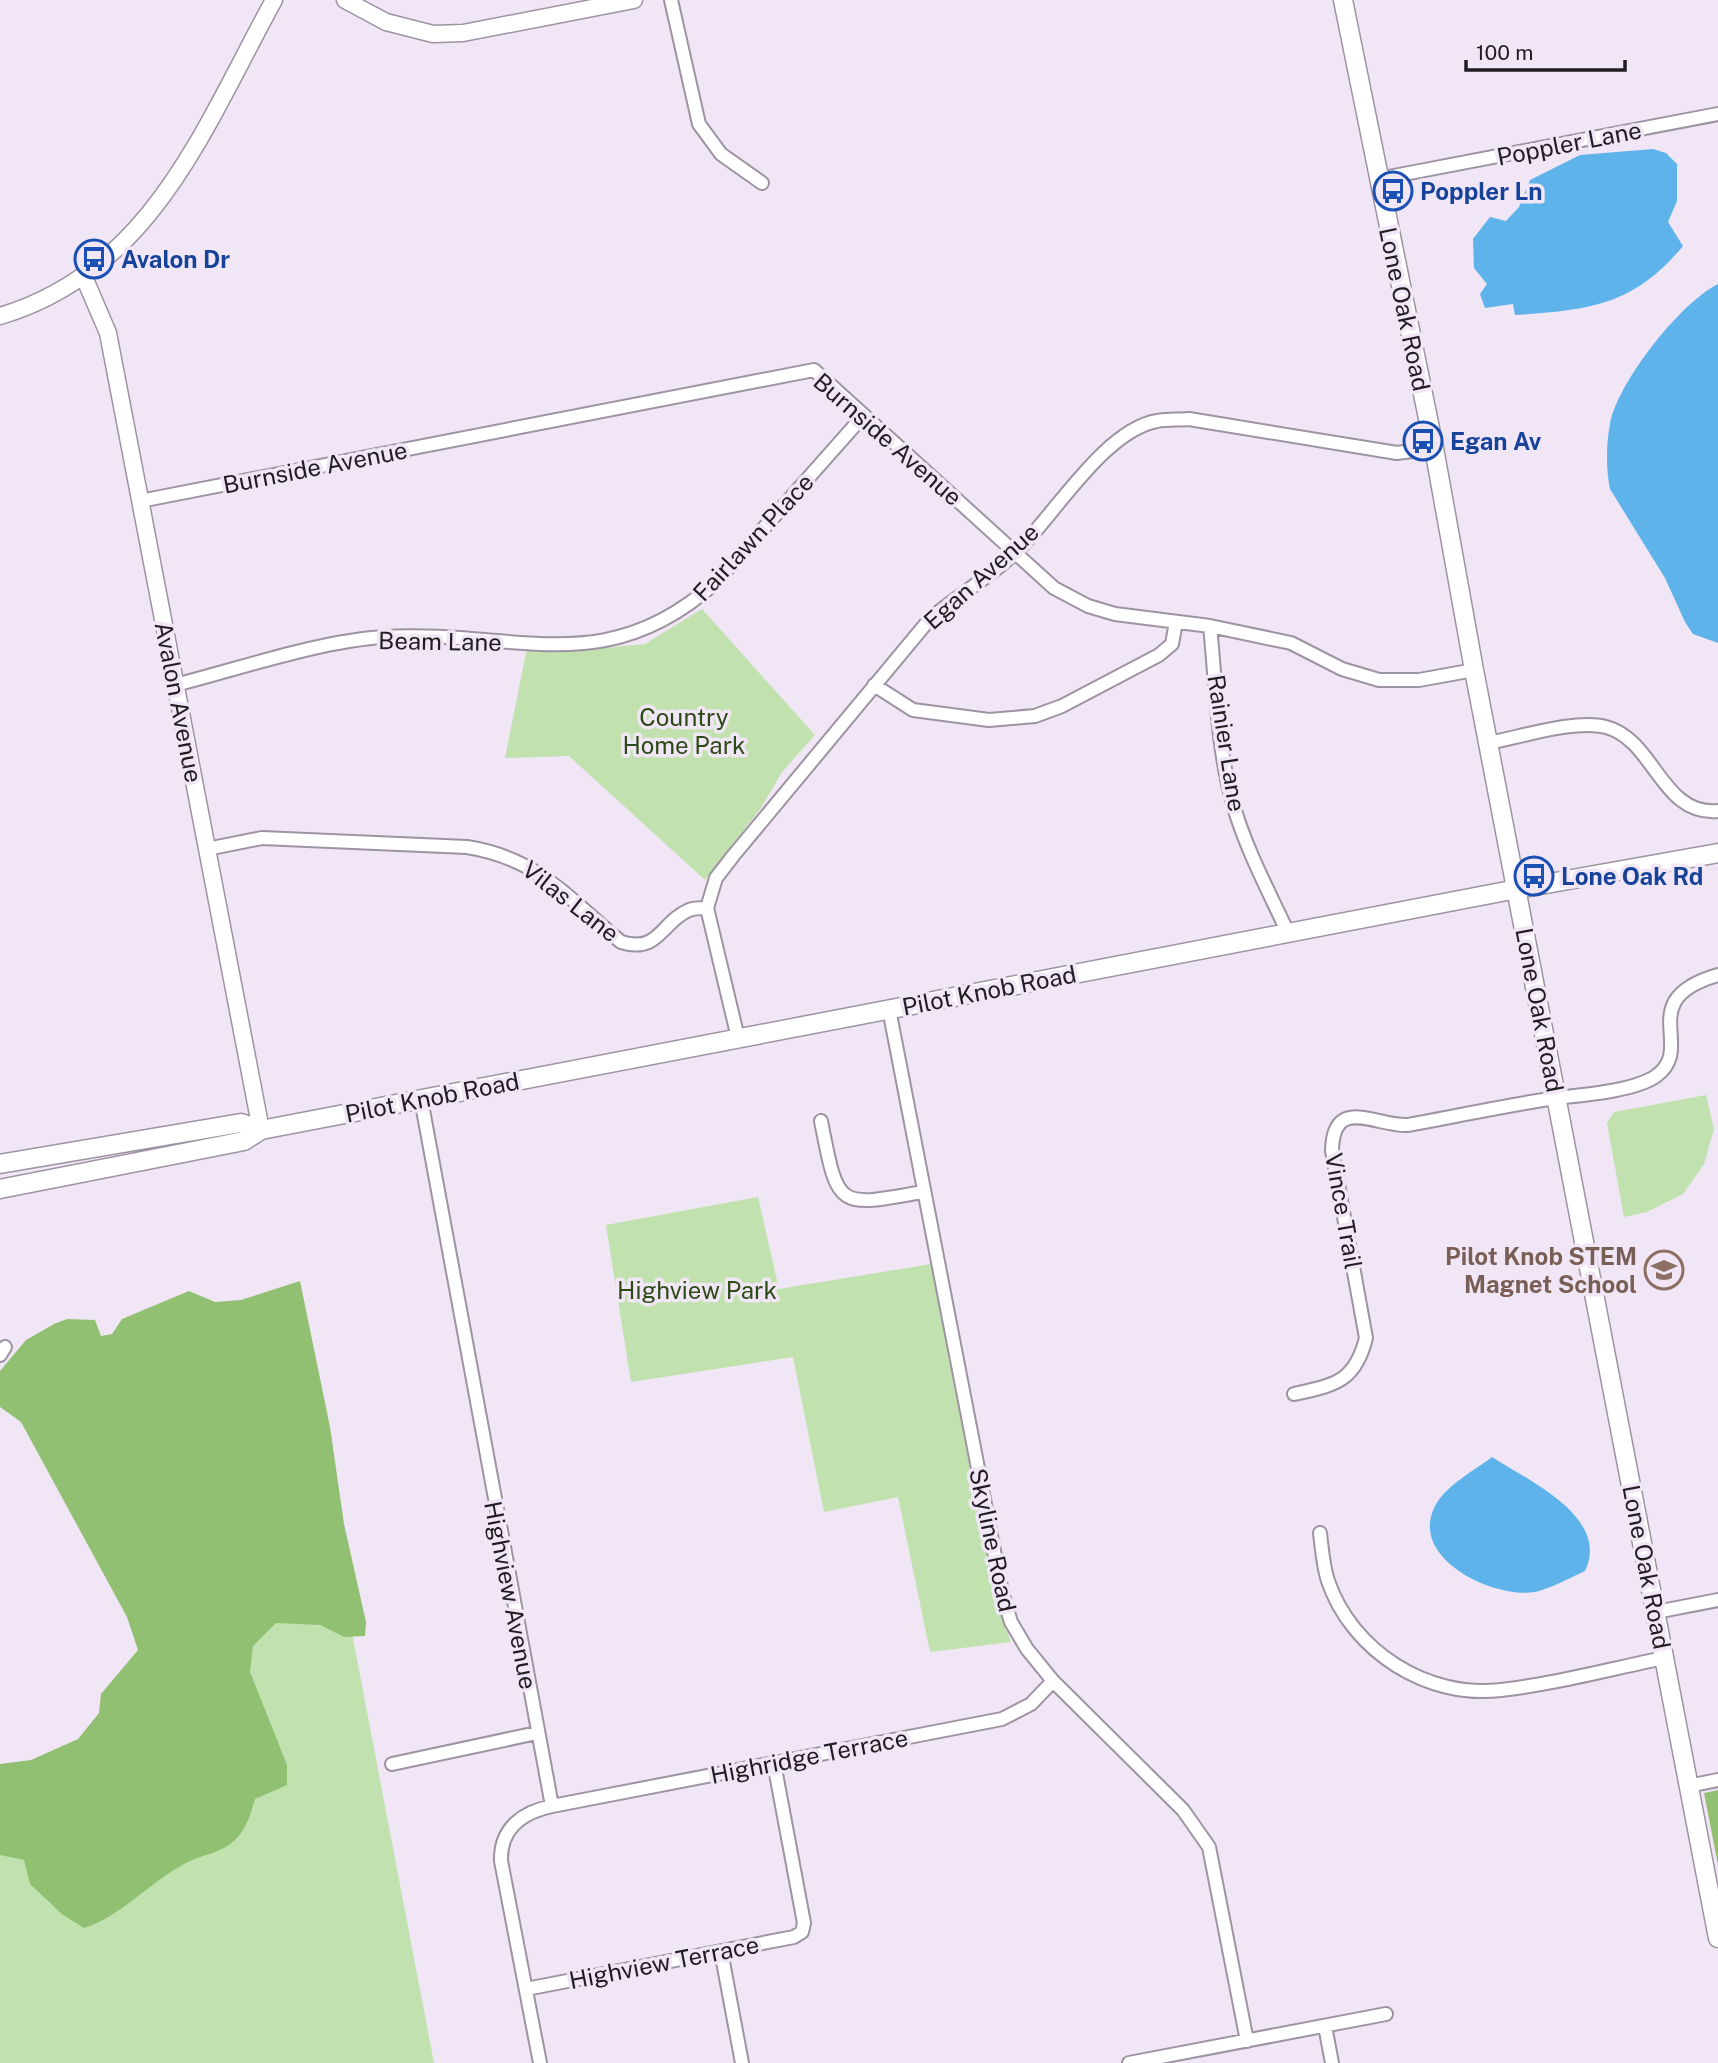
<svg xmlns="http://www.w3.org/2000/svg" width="1718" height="2063" viewBox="0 0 1718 2063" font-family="'Public Sans',sans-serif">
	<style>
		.green { fill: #c1e2ae }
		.forest { fill: #92c073 }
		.water { fill: #5eb3eb }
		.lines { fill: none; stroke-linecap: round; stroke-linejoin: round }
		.minor-casing { stroke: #9d93a2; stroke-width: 16 }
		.tertiary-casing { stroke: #9d93a2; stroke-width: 19 }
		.secondary-casing { stroke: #9d93a2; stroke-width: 21 }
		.minor { stroke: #fff; stroke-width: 12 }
		.tertiary { stroke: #fff; stroke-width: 16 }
		.secondary { stroke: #fff; stroke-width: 18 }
		.labels { text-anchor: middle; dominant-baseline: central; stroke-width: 7; stroke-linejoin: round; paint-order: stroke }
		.street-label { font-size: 24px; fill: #201c22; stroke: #f0e6f5 }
		.transit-label { font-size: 24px; font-weight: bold; fill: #164399; stroke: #f0e6f5; text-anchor: start }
		.park-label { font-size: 24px; fill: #2c4a15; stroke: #f0e6f5 }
		.education-label { font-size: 24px; font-weight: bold; fill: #785e54; stroke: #f0e6f5; text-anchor: end }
	</style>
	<rect width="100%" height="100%" fill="#f0e6f5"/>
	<path class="green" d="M702 609 815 735 782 772 761 808 705 880 569 756 505 758 527 648H603L645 644Z
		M1706 1095 1714 1129 1704 1164 1683 1194 1647 1212 1624 1217 1607 1123 1614 1112Z
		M758 1197 779 1289 931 1264 996 1602 1011 1642 930 1652 898 1497 824 1512 793 1357 631 1382 606 1225Z
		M335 1544 434 2063H0V1824L137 1835 191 1593Z"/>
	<path class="forest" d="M300 1281 330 1427 344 1524 366 1622 365 1636 344 1637 320 1625 276 1623 253 1646 250 1672 287 1765V1785L255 1799C251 1813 247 1827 237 1838 222 1854 202 1854 184 1864 149 1883 120 1917 84 1928L63 1915 30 1884 24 1860 0 1855V1764L31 1760 78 1739 99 1713 101 1694 138 1650 127 1617 21 1422 0 1407V1371L26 1340 54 1324 67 1319 95 1320 101 1336 112 1334 122 1319 189 1291 215 1302 241 1300Z
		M1718 1790V1865L1704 1793Z"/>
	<path class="water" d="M1653 149 1666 153 1677 164V201L1668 222 1683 246C1633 306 1589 310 1515 315L1513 304 1485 308 1480 294 1487 284 1474 268 1473 239 1490 217 1506 221 1519 207 1530 180 1580 155Z
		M1718 284V643L1693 634 1685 622 1665 578 1610 489C1606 470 1606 444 1610 424 1618 382 1680 303 1718 284Z
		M1492 1457C1527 1480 1611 1517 1585 1571 1569 1578 1552 1588 1535 1592 1493 1599 1408 1558 1435 1506 1446 1485 1474 1471 1492 1457Z"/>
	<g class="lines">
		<defs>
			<path id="minor" d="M671 0 699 124 721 154 762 183
				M1378 179 1718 114
				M140 501 814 370 1054 588 1088 606 1115 614 1210 626 1291 643 1342 669 1379 680H1419L1474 670
				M1210 626C1216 685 1217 747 1233 804 1246 849 1268 890 1288 933
				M175 685C238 669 320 641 383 637 515 629 605 683 717 581L864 415
				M874 685 913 710 989 720 1035 716 1062 706 1159 655 1172 644 1176 622
				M1488 743C1521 737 1575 719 1606 727 1655 740 1661 816 1718 811
				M207 849 262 838 467 847C538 858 569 899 621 942 659 954 661 922 689 910 694 908 702 908 707 908
				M707 908 716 878 733 856 929 620C957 596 993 575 1018 550 1055 514 1105 430 1157 421 1167 419 1179 420 1189 419L1397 453 1434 448
				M707 908 738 1038
				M889 1009 1002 1592 1011 1622 1027 1649 1053 1681 1183 1810 1209 1847 1247 2041
				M421 1099 552 1806
				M821 1121C838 1208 836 1208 923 1192
				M0 1355 5 1347
				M1294 1394C1335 1385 1355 1382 1366 1338L1332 1151C1333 1094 1377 1127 1408 1125 1458 1116 1507 1105 1556 1098 1582 1095 1635 1091 1656 1076 1697 1047 1632 1000 1718 975
				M1320 1533C1322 1549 1323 1566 1328 1581 1352 1651 1427 1699 1501 1690 1555 1684 1610 1669 1664 1658
				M1656 1612 1718 1600
				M392 1764 537 1733
				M1688 1786 1718 1780
				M721 1951 742 2063
				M526 1989 794 1937 802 1932 804 1923 774 1763
				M1325 2026 1332 2063
				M540 2063 501 1861C500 1828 523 1812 552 1806L1002 1719 1031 1704 1053 1681
				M1129 2063 1386 2014"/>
			<path id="tertiary" d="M345 0 386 22 433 34 463 33 634 0
				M84 277 108 333 261 1130
				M0 316C152 271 204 127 274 0"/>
			<path id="secondary" d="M1343 0 1434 448 1474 670 1718 1938
				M0 1164 241 1123 261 1130
				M0 1189 244 1141 261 1130 1517 889 1718 853"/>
		</defs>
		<use href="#minor" class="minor-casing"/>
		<use href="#tertiary" class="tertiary-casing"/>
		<use href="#secondary" class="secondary-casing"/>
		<use href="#minor" class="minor"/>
		<use href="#tertiary" class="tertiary"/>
		<use href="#secondary" class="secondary"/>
	</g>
	<defs>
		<symbol id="bus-ring" viewBox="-11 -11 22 22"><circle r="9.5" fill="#f0e6f5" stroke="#1a4fb4" stroke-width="1.5"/><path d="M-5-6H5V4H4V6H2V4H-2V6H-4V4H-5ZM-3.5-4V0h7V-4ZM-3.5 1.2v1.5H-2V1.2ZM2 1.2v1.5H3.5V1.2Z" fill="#1a4fb4"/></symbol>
		<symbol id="school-ring" viewBox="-11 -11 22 22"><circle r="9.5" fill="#f0e6f5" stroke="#8d6e63" stroke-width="1.5"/><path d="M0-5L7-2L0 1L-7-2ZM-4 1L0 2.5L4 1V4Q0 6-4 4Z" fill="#8d6e63"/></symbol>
	</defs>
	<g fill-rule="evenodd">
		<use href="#bus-ring" x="1371" y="169" width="44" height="44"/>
		<use href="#bus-ring" x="72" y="237" width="44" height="44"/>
		<use href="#bus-ring" x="1401" y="419" width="44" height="44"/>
		<use href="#bus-ring" x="1512" y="854" width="44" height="44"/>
		<use href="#school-ring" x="1642" y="1248" width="44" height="44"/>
	</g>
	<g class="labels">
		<g class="street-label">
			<text transform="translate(1569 143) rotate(-11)">Poppler Lane</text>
			<text transform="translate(1405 309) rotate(78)">Lone Oak Road</text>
			<text transform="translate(888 439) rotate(41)">Burnside Avenue</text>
			<text transform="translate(315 467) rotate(-11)">Burnside Avenue</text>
			<text transform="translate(753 537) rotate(-47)">Fairlawn Place</text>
			<text transform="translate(981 576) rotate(-42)">Egan Avenue</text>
			<text transform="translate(440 641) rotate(1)">Beam Lane</text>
			<text transform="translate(179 702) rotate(79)">Avalon Avenue</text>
			<text transform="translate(1227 743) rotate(81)">Rainier Lane</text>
			<text transform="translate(571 901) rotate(38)">Vilas Lane</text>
			<text transform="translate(989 990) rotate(-11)">Pilot Knob Road</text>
			<text transform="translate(1540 1010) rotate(79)">Lone Oak Road</text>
			<text transform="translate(432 1097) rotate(-11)">Pilot Knob Road</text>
			<text transform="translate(1344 1211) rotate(80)">Vince Trail</text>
			<text transform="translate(993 1540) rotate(78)">Skyline Road</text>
			<text transform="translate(1647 1567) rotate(79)">Lone Oak Road</text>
			<text transform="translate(511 1595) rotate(79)">Highview Avenue</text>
			<text transform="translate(809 1756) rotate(-11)">Highridge Terrace</text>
			<text transform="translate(664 1962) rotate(-11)">Highview Terrace</text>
		</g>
		<g class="transit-label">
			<text x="1420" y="191">Poppler Ln</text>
			<text x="121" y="259">Avalon Dr</text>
			<text x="1450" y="441">Egan Av</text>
			<text x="1561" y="876">Lone Oak Rd</text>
		</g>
		<g class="park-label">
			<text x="684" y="717">Country<tspan x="684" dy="28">Home Park</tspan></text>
			<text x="697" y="1290">Highview Park</text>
		</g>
		<g class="education-label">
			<text x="1637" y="1256">Pilot Knob STEM<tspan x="1637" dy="28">Magnet School</tspan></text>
		</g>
	</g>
	<path d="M1466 60v10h159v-10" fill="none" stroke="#201c22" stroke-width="3.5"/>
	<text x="1476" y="60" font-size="21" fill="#201c22" stroke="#f0e6f5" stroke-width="5" paint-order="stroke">100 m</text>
</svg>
